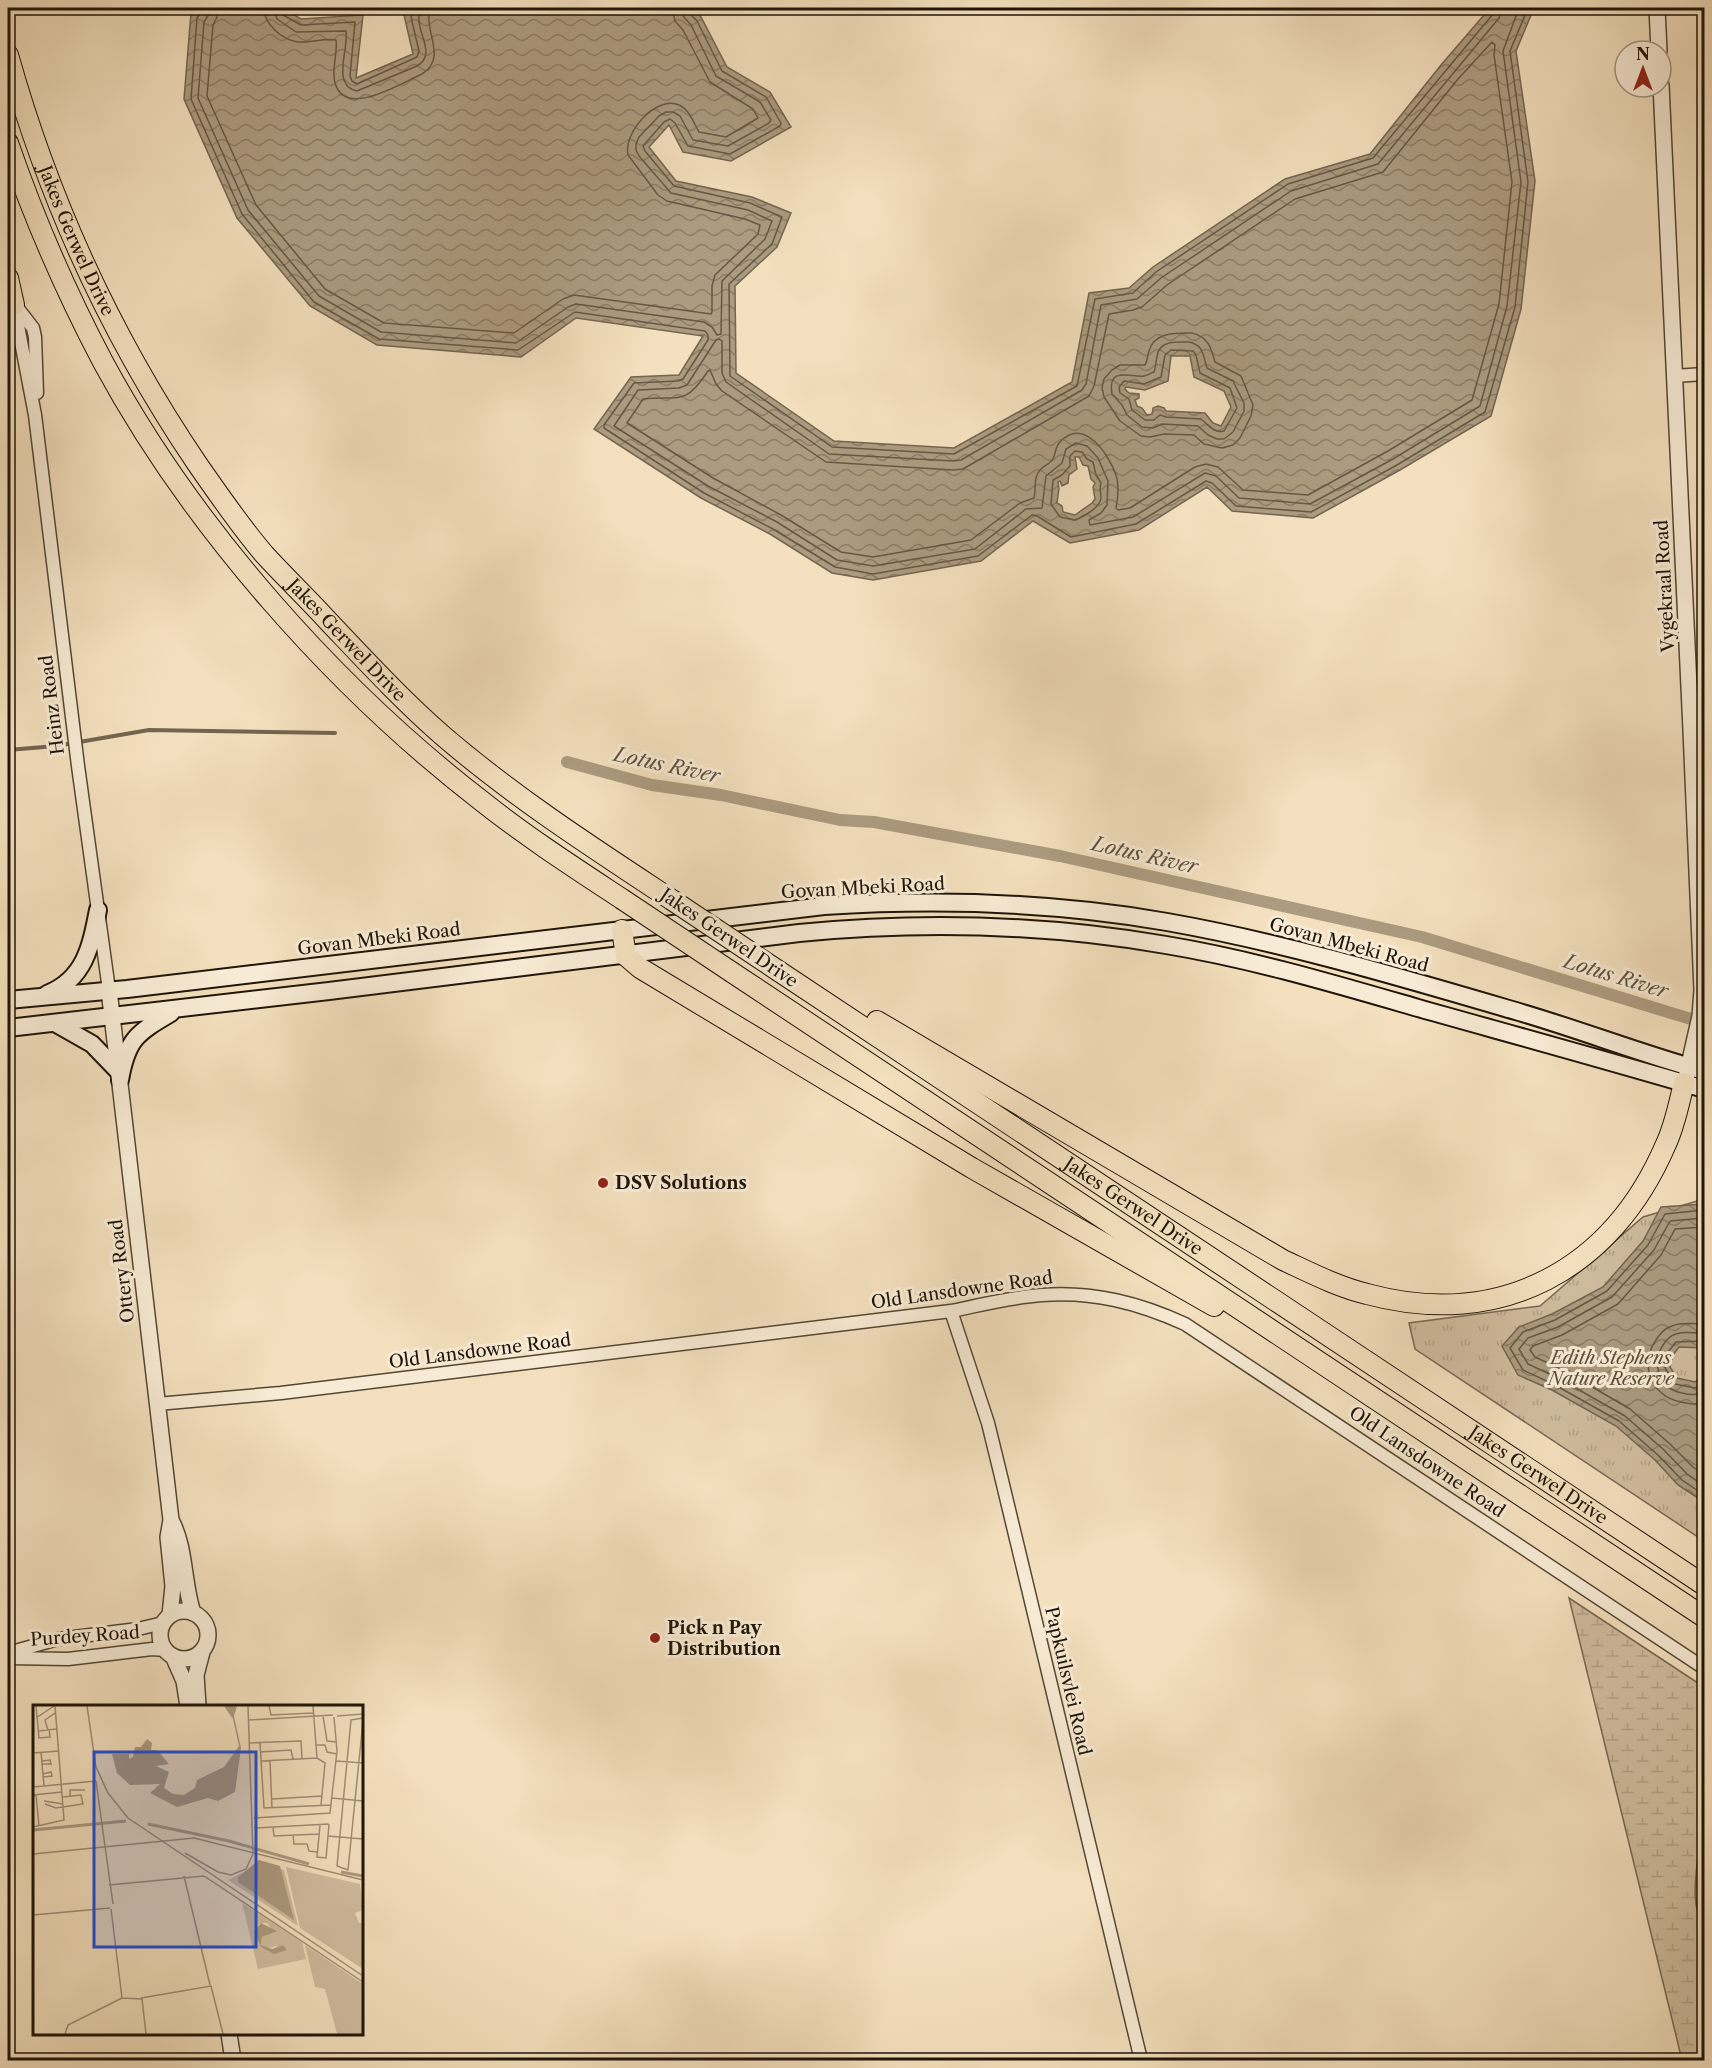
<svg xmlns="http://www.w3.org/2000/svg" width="1712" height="2068" viewBox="0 0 1712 2068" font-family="'Libre Caslon Text',serif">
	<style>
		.grass { fill: url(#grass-tufts); stroke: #786954; stroke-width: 1.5 }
		.wetland { fill: url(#wetland-marsh); stroke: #786954; stroke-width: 1.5 }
		.water { fill: url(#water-waves); stroke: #746550; stroke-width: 1.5; fill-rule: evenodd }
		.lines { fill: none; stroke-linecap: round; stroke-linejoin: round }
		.shore { stroke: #665844; stroke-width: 1.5 }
		.stream { stroke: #746550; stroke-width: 4 }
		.canal { stroke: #ac9b80; stroke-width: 12 }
		.minor-casing { stroke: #544836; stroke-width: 15 }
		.tertiary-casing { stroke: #544836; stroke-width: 18 }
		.secondary-casing { stroke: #1f1509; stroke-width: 20 }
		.trunk-casing { stroke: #1f1509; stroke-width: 22 }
		.minor { stroke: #f8ebd5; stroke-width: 12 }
		.tertiary { stroke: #f8ebd5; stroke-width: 15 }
		.secondary { stroke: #f8ebd5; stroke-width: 16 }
		.trunk { stroke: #f4e0be; stroke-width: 20 }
		.trunk-bridge-casing { stroke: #1f1509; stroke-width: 22; stroke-linecap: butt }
		.trunk-bridge { stroke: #f4e0be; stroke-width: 20 }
		.poi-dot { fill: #8f2418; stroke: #f8ebd5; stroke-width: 2 }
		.labels { text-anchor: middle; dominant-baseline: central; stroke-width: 6; stroke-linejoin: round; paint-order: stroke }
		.street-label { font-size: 18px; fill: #1f1509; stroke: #f8ebd5 }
		.poi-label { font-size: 18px; font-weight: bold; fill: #1f1509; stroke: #f8ebd5; text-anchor: start }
		.park-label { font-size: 18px; font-style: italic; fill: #5d503e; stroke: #f8ebd5 }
		.water-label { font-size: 20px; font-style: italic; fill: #5e513f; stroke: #f8ebd5 }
		.inset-river { fill: none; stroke: #ac9b80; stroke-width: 3 }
		.inset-road { fill: none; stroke: #9f8f76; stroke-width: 1.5 }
		.view { fill: #1d4ed8; fill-opacity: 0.15; stroke: #1d4ed8; stroke-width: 3 }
		.inset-edge { fill: none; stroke: #1f1509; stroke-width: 3 }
	</style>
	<defs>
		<pattern id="grass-tufts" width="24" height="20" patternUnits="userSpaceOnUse" patternTransform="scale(1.5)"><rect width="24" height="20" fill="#d0bd9f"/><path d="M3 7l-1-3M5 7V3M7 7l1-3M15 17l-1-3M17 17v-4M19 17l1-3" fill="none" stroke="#b2a288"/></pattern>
		<pattern id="wetland-marsh" width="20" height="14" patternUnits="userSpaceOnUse" patternTransform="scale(1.5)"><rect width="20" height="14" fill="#d0bd9f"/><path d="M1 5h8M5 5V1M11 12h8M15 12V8" fill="none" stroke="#b2a288"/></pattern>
		<pattern id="water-waves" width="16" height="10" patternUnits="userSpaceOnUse" patternTransform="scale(1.5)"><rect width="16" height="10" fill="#ac9b80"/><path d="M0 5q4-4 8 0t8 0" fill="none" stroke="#8b7d67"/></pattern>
	</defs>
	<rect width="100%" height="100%" fill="#f4e0be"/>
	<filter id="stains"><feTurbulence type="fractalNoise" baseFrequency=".00333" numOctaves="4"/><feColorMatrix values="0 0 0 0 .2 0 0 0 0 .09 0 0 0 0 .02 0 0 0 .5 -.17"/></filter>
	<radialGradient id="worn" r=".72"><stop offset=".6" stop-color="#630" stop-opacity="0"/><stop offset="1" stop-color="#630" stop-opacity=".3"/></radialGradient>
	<path class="grass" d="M1704 1199V1541L1415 1349 1409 1323 1540 1306 1643 1217Z"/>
	<path class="wetland" d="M1569 1598 1704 1687V1858L1697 1864 1700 1921 1704 1926V2060H1682Z"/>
	<path class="water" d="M200 8H282L301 19 363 15 356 78 413 54 404 15 409 8H692L701 17 727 67 770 92 791 127 731 161 683 152 669 125 649 147 676 181 752 197 791 213 777 247 735 286 736 373 834 441 954 448 1072 382 1089 293 1129 288 1153 267 1285 179 1370 154 1441 65 1490 8H1534L1516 51 1535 181 1521 309 1491 416 1400 470 1313 518 1232 511 1207 487 1139 530 1070 543 1033 521 981 561 873 580 832 573 770 534 701 498 594 429 631 377 679 375 703 336 576 318 521 357 377 345 310 306 237 218 184 99 191 13ZM1171 356H1190L1194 377 1224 391 1231 407 1221 426 1213 423 1205 413 1166 411 1164 408 1158 406 1153 408 1152 414 1147 415 1142 408 1137 406 1135 400 1139 398V394L1129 393 1125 389 1126 387 1145 390 1168 381ZM1075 457H1079L1083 465 1088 466 1091 479 1095 483 1093 487 1095 499 1092 503 1075 515 1063 512 1062 506 1057 503 1059 488 1058 482 1060 481 1062 486 1068 483 1069 475 1077 469Z
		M1704 1204V1348L1679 1347 1673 1355 1670 1367 1677 1378 1695 1382 1704 1375V1502L1678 1485 1655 1460 1616 1426 1552 1390 1518 1375 1502 1346 1519 1327 1552 1314 1603 1287 1643 1241 1661 1207Z
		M1704 1858V1926C1692 1910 1695 1883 1697 1864Z"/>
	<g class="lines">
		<path class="shore" d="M202 8 201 12 197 18 191 99 242 214 314 302 379 339 518 350 575 312 705 331 708 335V340L683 379 678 381 634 383 604 425V428L704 493 773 529 835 567 873 574 978 556 1032 515 1037 516 1071 537 1136 524 1206 481 1212 483 1236 506 1311 512 1397 465 1485 412 1515 307 1528 182 1510 51 1528 8
			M209 8V14L204 22 198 98 248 210 319 296 381 332 516 343 568 307 576 304 704 322 712 327 717 335 721 334 722 281 765 239 772 221 748 210 671 193 639 156 636 150V144L639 137 659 116 666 112H673L680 116 693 140 728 146 769 123 771 120 760 102 716 76 691 25 683 16 681 8
			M218 8 217 17 213 25 207 96 256 205 325 289 384 323 514 333 563 299 574 295 711 314 712 312V286L715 275 758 234 760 225 745 219 667 201 658 195 628 155C623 133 656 95 679 105 690 110 693 122 699 132L726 137 758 118 753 109 710 82 683 30 675 21 672 8
			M264 8C264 24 282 40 298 42 311 43 324 38 336 40 338 54 331 69 335 83 345 119 401 83 422 74 443 61 431 41 429 22 428 17 430 12 430 8
			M273 8 277 19 296 32 346 31C349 49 331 86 357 91L417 66C437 54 417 34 419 17 419 14 421 11 421 8
			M280 8 283 15 301 25 355 22 350 76 352 81 357 84 417 57 419 51 411 17 413 8
			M689 8V13L697 21 722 71 766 97 781 123 780 126 730 154 688 146 675 123 670 119 664 122 643 146 645 151 674 186 750 203 782 217 772 244 729 284 730 376 832 447 954 454 1077 386 1095 299 1133 293 1156 272 1288 184 1373 158 1493 14 1494 8
			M1502 8 1499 18 1378 164 1291 191 1161 278 1137 299 1101 305 1086 384 1082 390 961 460 953 461 829 454 726 382 722 373V341L719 339 716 340 687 385 679 388 638 390 614 426 708 486 777 522 837 560 873 566 975 549 1026 509 1042 508 1046 476 1062 463 1066 449 1076 443 1087 446 1098 458 1108 481 1107 505 1101 513 1089 520 1090 525 1133 517 1205 473 1216 476 1239 498 1310 504 1393 459 1480 406 1507 306 1521 182 1503 51 1519 8
			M1492 42 1495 45 1494 55 1512 182 1499 304 1472 400 1388 451 1308 495 1243 490 1218 467 1206 464 1195 467 1130 508 1118 510 1116 508C1118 499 1119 484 1116 475 1109 455 1084 416 1060 442 1055 447 1056 453 1053 459 1050 465 1041 465 1037 475 1034 482 1036 490 1034 498L1020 503 971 540 873 557 841 552 781 515 713 478 627 423 643 399C680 395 684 407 708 371L710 370 716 384 722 391 826 462 953 470 963 469 1089 396 1094 386 1109 314 1133 310 1142 307 1167 285 1295 199 1383 172 1458 79Z
			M1192 333C1208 337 1211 347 1215 362L1241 376 1253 405 1251 416 1240 438 1233 445 1222 448 1204 444 1194 435 1164 434 1150 437 1141 436 1120 421 1104 397 1102 388 1104 379 1112 370 1120 365H1145C1148 361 1147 356 1149 351 1154 332 1175 333 1192 333Z
			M1189 342C1204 345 1203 356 1207 368L1233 381 1244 403V411L1233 432 1224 439H1217L1208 435 1198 426 1162 424 1153 428 1142 427 1127 415 1122 405 1112 394C1107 365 1132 378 1144 376 1148 375 1151 373 1154 372 1156 366 1156 359 1158 352 1163 340 1178 342 1189 342Z
			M1171 350 1193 351 1196 355 1200 373 1230 388 1237 408 1224 431C1213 434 1208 424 1201 419L1166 417 1160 415 1154 420H1145L1132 410 1129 399 1120 393 1119 387 1124 381 1144 384 1161 377 1165 355Z
			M1075 451 1082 452 1087 459 1093 462 1096 475 1101 483C1099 489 1101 492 1101 498 1100 508 1083 517 1075 520L1060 517 1051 504 1053 480 1062 475 1070 466V456Z
			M1704 1210 1665 1214 1648 1245 1607 1291 1555 1320 1523 1332 1510 1348 1523 1370 1555 1385 1619 1421 1659 1456 1682 1480 1704 1495
			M1704 1218 1670 1221 1654 1250 1612 1297 1558 1327 1528 1338 1519 1349 1528 1364 1558 1378 1625 1416 1664 1450 1687 1474 1704 1486
			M1704 1227 1675 1229 1661 1255 1618 1304 1562 1335 1533 1346 1530 1350 1535 1357 1563 1370 1630 1409 1670 1444 1693 1467 1704 1475
			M1704 1324C1694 1324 1682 1322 1672 1326 1665 1328 1662 1332 1658 1337 1638 1363 1650 1396 1681 1402 1690 1404 1696 1405 1704 1402
			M1704 1334C1696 1333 1685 1331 1676 1334 1671 1335 1669 1338 1665 1342 1651 1361 1657 1388 1682 1393 1690 1395 1697 1396 1704 1392
			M1704 1341 1676 1342 1667 1353 1664 1366 1675 1384 1695 1388 1704 1383"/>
		<path class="stream" d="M8 750 56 746 149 730 335 733"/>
		<path class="canal" d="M567 762 652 785 721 795 840 820 874 822 1060 856 1422 937 1704 1023"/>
		<defs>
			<path id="minor" d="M14 305 35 415 78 766 109 990
				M16 306 33 328 35 337 37 393
				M1674 376 1704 374
				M951 1311 988 1423 999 1468 1141 2060
				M157 1404 281 1393 951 1311C981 1305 1012 1297 1042 1295 1093 1291 1139 1303 1185 1324L1704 1668
				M8 1653 58 1639 138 1629 163 1623
				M8 1658 68 1659 152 1649 165 1650"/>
			<path id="tertiary" d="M1657 8 1659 51
				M1661 85 1691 730 1702 990 1700 1016 1686 1078
				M109 990 171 1520 168 1537 173 1586 170 1615
				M171 1520C186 1548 183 1583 193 1613
				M160 1635a24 24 0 1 1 48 0a24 24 0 1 1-48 0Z
				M173 1656 184 1681 188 1706
				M198 1706 196 1675 202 1652
				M229 2034 233 2060"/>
			<path id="secondary" d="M47 994C85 979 91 946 98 910
				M8 1000 127 989 824 906C938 899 1054 902 1167 922 1286 943 1403 978 1519 1012 1581 1030 1642 1054 1704 1071
				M55 1023 92 1044 119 1072
				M8 1028 329 991 799 933C922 921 1044 924 1166 945 1251 959 1335 984 1418 1008 1514 1035 1609 1061 1704 1089
				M120 1080C127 1039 137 1033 171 1013"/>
			<g id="trunk">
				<path id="s1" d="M8 55C49 201 113 340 198 465 219 495 240 526 264 554 285 577 308 599 329 622 366 661 402 700 442 735 514 797 593 848 672 900"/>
				<path d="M8 143C34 218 66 292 103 362 192 527 335 688 483 802 527 837 575 868 622 899"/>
				<path d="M8 278 14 305"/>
				<path d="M622 930 626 956 640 968 972 1168 1214 1306"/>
				<path id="s2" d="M780 972 1704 1585"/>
				<path d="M733 973 1704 1617"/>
				<path d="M877 1021 1283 1260C1311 1273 1338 1287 1367 1294 1501 1330 1612 1270 1666 1144 1675 1125 1679 1103 1684 1083"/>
			</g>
		</defs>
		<use href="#minor" class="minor-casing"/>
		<use href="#tertiary" class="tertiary-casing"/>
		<use href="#secondary" class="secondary-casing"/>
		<use href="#trunk" class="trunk-casing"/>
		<use href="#minor" class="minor"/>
		<use href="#tertiary" class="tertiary"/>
		<use href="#secondary" class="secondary"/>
		<use href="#trunk" class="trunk"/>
		<defs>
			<path id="trunk-bridge" d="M622 899 733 973
				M672 900 780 972"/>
		</defs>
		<use href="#trunk-bridge" class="trunk-bridge-casing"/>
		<use href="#trunk-bridge" class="trunk-bridge"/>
	</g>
	<g class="poi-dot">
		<circle cx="603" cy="1183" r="6"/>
		<circle cx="655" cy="1638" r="6"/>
	</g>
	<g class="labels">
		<g class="street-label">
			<text stroke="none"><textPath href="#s1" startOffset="198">Jakes Gerwel Drive</textPath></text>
			<text transform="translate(1665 586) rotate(-93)">Vygekraal Road</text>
			<text stroke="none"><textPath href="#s1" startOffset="684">Jakes Gerwel Drive</textPath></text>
			<text transform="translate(52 705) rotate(-97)">Heinz Road</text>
			<text transform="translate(863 888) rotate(-3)">Govan Mbeki Road</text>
			<text transform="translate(729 938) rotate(34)">Jakes Gerwel Drive</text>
			<text transform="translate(379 939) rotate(-7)">Govan Mbeki Road</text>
			<text transform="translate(1349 945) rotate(15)">Govan Mbeki Road</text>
			<text stroke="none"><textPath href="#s2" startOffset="424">Jakes Gerwel Drive</textPath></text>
			<text transform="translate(122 1271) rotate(-97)">Ottery Road</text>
			<text transform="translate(962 1290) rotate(-8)">Old Lansdowne Road</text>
			<text transform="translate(480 1351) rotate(-7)">Old Lansdowne Road</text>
			<text transform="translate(1427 1462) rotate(34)">Old Lansdowne Road</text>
			<text stroke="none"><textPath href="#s2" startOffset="910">Jakes Gerwel Drive</textPath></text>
			<text transform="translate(85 1636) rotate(-4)">Purdey Road</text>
			<text transform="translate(1068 1681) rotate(77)">Papkuilsvlei Road</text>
		</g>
		<g class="poi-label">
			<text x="615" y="1183">DSV Solutions</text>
			<text x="667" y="1628">Pick n Pay<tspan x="667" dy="21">Distribution</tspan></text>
		</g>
		<g class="park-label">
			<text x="1611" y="1358">Edith Stephens<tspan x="1611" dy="21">Nature Reserve</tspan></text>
		</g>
		<g class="water-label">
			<text transform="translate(667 765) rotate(12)">Lotus River</text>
			<text transform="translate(1145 855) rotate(13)">Lotus River</text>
			<text transform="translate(1616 976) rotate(17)">Lotus River</text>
		</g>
	</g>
	<g transform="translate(33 1705)">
		<rect width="330" height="330" fill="#f4e0be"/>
		<path d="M229 158 251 165 265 221 195 175ZM253 162 327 179 330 205 322 208 326 218H330V264L267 223Z" fill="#d0bd9f"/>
		<path d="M209 198 269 237 273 254 225 264ZM228 218H234L240 227 229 232 228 240 232 244 243 241 254 245 245 247 235 246 228 242 221 223ZM272 240 330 279V329H304L292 284 282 282Z" fill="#d0bd9f" fill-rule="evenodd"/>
		<path d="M191 1H204L201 11 208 43 202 87 185 96 175 93 144 102 117 88 127 79 97 80 84 68 79 49H96V54L100 52 102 42H108L114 34 119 38 118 45H124L136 59 123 61 136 67 131 83 140 89 151 90 162 83 164 75 191 62 206 41 200 14ZM226 155 247 161 261 215 205 177V172ZM228 218 244 226 229 232 228 240 239 244 250 240 254 245 241 249 228 242 221 226Z" fill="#ac9b80"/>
		<path class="inset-river" d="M115 119 196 136 276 159M0 125 93 116M308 167 330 171"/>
		<path class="inset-road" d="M3 1 6 33 17 32 16 24M54 1 63 62 75 88 95 113 330 271M215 1 220 149M236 1 238 10 281 8M280 1 284 53M290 11 294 36 303 37M304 11 330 9M3 13 21 1M330 13 318 15 304 161 315 165 330 16M216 15 300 10M15 25 12 15 22 8M5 26 24 24M217 38 268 36 269 54M227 38 231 103 298 100M283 40H292L294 47 304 49M8 47 11 81M227 47 258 45 260 54M0 48 26 46M228 56 284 53 292 58 288 100M237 56 239 103M303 56 330 58M9 59H18L17 55 9 56M10 72 19 71 18 67 10 69M63 76 80 199M0 82 63 76M0 90 29 87M3 90 6 121M37 91V85H52M299 93 330 96M239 94 289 91M11 96 30 99M12 99 23 103 50 99 48 90 30 92M221 113 297 108 304 46 301 12M0 122 31 115 22 1M221 122 223 123 295 119 296 120 293 153 284 152 287 120M240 122 241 131 286 129M260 130 261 139H274L276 146 284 147M295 131 330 134M152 148 185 167 198 170 213 164 220 149M0 149 161 133 330 175M151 171 177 280M76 180 171 171 330 277M0 210 77 203M89 293 109 294 113 329M108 293 178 281 190 329M32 329 35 320 89 293 78 204"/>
		<path class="view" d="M61 47H223V242H61Z"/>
		<rect width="330" height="330" class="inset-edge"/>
	</g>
	<rect width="1712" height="2068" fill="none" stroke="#f4e0be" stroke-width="30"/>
	<rect x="9" y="9" width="1694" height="2050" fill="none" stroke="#1f1509" stroke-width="3"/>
	<rect x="15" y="15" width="1682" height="2038" fill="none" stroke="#1f1509" stroke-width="1.5"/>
	<g transform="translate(1643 69)"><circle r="28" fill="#f8ebd5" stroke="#a19583" stroke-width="1.5"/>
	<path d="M0-4.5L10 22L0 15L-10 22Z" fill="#8f2418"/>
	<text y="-9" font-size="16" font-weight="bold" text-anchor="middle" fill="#1f1509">N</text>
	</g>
	<rect width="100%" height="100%" filter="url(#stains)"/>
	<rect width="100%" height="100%" fill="url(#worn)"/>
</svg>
